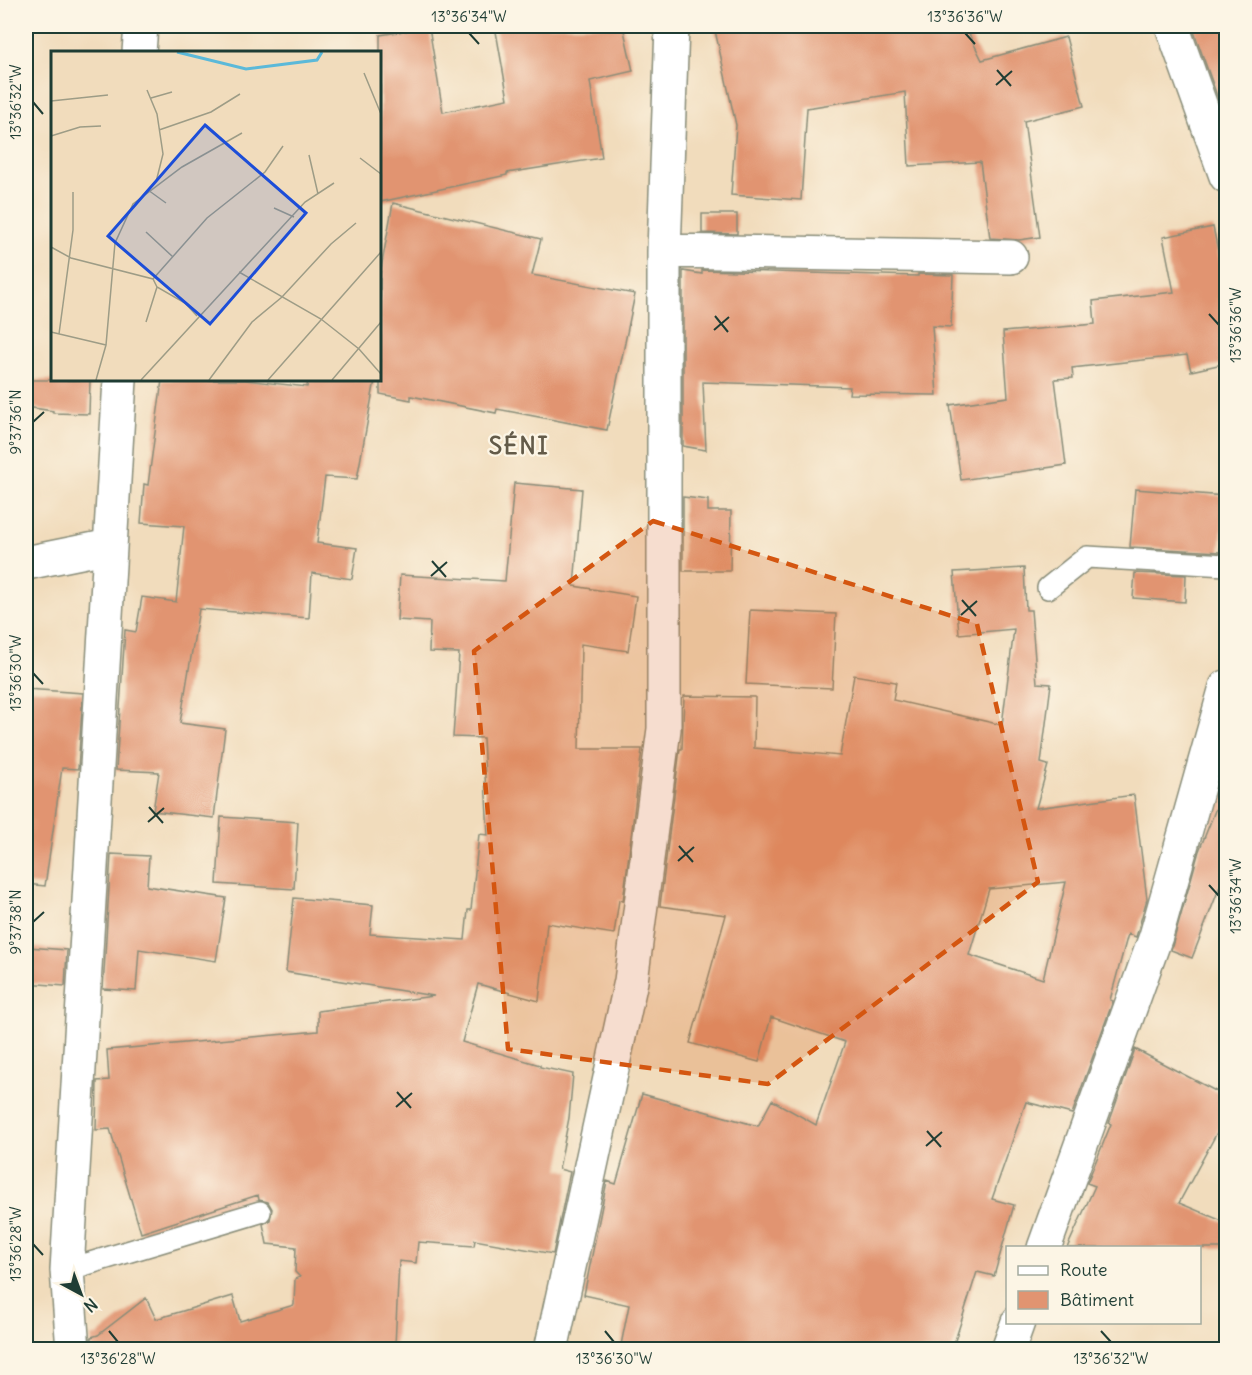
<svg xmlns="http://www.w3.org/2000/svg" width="1252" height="1375" viewBox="0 0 1252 1375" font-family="Delius,sans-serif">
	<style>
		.building { fill: #e19471; fill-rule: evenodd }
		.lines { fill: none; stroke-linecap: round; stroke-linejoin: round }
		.service-casing { stroke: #888c78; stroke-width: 24 }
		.minor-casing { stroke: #888c78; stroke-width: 36 }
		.service { stroke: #fff; stroke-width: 21 }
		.minor { stroke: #fff; stroke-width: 33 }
		.marked { fill: #d45610; fill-opacity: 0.2; stroke: #d45610; stroke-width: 4.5; stroke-dasharray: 12 8; stroke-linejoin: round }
		.ticks { fill: none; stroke: #1f3d34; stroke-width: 2 }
		.labels { text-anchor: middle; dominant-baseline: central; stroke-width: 4.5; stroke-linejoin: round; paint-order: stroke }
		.district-label { font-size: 24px; font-weight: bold; letter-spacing: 1.5px; fill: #635b49; stroke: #fcf5e5 }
		.inset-river { fill: none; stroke: #5bb9d9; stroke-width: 3 }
		.inset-road { fill: none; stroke: #9d9c86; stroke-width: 1.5 }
		.view { fill: #1d4ed8; fill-opacity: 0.15; stroke: #1d4ed8; stroke-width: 3 }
		.inset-edge { fill: none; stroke: #1f3d34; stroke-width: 3 }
		.neatline { fill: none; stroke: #1f3d34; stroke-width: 2 }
		.ticks-label { font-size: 15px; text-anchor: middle; fill: #1f3d34 }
	</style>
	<rect width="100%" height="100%" fill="#fcf5e5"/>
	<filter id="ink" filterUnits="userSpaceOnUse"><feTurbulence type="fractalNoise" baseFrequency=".0167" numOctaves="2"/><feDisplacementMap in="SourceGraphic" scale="12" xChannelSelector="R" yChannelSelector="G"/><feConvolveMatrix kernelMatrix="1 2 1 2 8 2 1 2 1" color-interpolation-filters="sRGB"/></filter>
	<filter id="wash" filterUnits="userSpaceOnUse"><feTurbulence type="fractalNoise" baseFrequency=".008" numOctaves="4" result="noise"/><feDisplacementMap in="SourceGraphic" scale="24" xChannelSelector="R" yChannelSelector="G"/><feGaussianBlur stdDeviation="1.35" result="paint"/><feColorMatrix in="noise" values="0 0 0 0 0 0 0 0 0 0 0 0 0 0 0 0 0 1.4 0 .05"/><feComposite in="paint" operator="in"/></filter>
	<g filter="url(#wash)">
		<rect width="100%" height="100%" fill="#f1dcbc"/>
		<g id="blocks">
			<path class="building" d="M495 26H623L633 71 590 81 602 158 507 173V175L380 202V35L429 27 443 112 508 99Z
				M714 26H965L982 60 1066 37 1084 106 1024 121 1040 237 1019 240 990 238 980 162 909 166 905 92 807 108 801 200 731 195 736 125Z
				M1192 26H1227V118H1225Z
				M393 203 541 239 532 275 635 294 607 430 497 409 496 413 411 396V400L380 394V274Z
				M702 214H737V234L702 233Z
				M1213 227 1227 293V363L1191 371 1187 355 1072 368 1073 378 1055 379 1066 465 961 480 950 405 1008 397 1003 332 1095 324 1093 301 1174 292 1163 237Z
				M702 270 918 276V274L953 275 951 327 932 326 937 395 849 394 850 387 703 382 706 450 683 446V271L702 274Z
				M26 380H90L89 414 53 413V411L26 407Z
				M162 380H245L307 387 308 380H375L357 479 325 477 317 543 357 548 352 579 312 573 309 618 199 609 180 723 225 729 214 818 153 811 159 772 116 770 125 630 136 632 142 597 176 602 184 526 141 523 144 484 148 485Z
				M514 483 582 489 574 586 636 596 628 651 581 644 579 749H642L623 901 619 900 614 934 547 923 539 1001 478 984 462 1042 540 1065V1067L573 1074 569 1118 559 1169 570 1172 553 1254 475 1240 474 1246 418 1242 416 1263 399 1261 395 1346 332 1344V1348L247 1345 249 1350H92L91 1337 98 1335 146 1298 156 1319 233 1296 240 1321 294 1305 295 1279 300 1277 295 1272 296 1247 267 1244 263 1224 270 1220 272 1209 268 1202 259 1200 258 1195 141 1233 110 1129 96 1130 97 1081 109 1080 107 1050 318 1031V1011L434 996 286 972 294 898 373 905 370 934 465 940 468 910H471L479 834 488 835 483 738 453 737 459 653 429 652 430 622 397 620 400 575 505 581Z
				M1135 489 1225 496 1220 552 1130 547Z
				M683 497 708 500V511H731L730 571H683Z
				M1024 568 1026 610H1031L1037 683 1051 684 1041 763 1048 765 1036 808 1134 795 1147 899 1136 937 1128 934 1110 1000 1113 1001 1072 1114 1026 1102 992 1199 1014 1205 994 1276 977 1272 952 1350H620L629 1305 584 1295 607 1181 616 1184 642 1094 758 1126 772 1100 816 1125 845 1042 771 1017 759 1062 690 1043 726 915 660 906 680 749H682L684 696 755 697 754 748 840 756 854 675 896 682 893 700 1002 725 1014 629 959 634 954 572ZM1066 882 1043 979 969 955 989 889Z
				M1135 573 1186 575 1185 602 1133 598Z
				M750 610 836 614 832 688 746 684Z
				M26 689 83 693 78 769 62 768 45 886 26 884Z
				M1224 788H1227V868L1192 958 1171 950 1199 851Z
				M221 817 298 822 294 889 217 884Z
				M111 854 149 856 147 886 226 898 216 961 139 949 136 991 103 989Z
				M28 947 67 950 65 986 26 983Z
				M1135 1049 1227 1097V1114L1179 1203 1227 1223V1248H1067L1095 1186 1087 1183 1111 1124 1109 1123Z"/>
		</g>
	</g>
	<g filter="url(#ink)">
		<use href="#blocks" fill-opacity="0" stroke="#888c78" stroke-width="1.5"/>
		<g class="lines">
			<defs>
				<path id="service" d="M1048 588 1087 557 1226 565
					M67 1270 260 1212"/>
				<path id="minor" d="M1172 26 1226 176
					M139 52 141 26
					M664 251 1011 257
					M26 563 110 546
					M1044 1248 1156 936 1226 687
					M73 1350 67 1270 120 380
					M551 1350 631 981 664 729V251L672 26
					M1008 1350 1018 1322"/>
			</defs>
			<use href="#service" class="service-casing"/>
			<use href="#minor" class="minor-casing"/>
			<use href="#service" class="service"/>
			<use href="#minor" class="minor"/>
		</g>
	</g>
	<path class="marked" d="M653 521 977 624 1038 882 768 1084 508 1049 474 651Z"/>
	<path class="ticks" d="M469 33 479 44M965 33 975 44M997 70 1011 86M996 85 1012 71M33 102 43 114M1209 314 1219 325M715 316 728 332M714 330 729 317M33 422 44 412M432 561 446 577M431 576 447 562M962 600 976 616M961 615 977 601M33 673 43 684M149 807 163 823M148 822 164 808M679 846 693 862M678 861 694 847M1209 885 1219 896M33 922 44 912M397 1092 411 1108M396 1107 412 1093M927 1131 941 1147M926 1146 942 1132M33 1244 43 1255M109 1331 118 1342M605 1331 614 1342M1101 1331 1111 1342"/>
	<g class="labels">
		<g class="district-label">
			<text x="519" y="445">SÉNI</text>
		</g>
	</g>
	<g transform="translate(51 51)">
		<rect width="330" height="330" fill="#f1dcbc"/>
		<path class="inset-river" d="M126 1 195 18 266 9 271 1"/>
		<path class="inset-road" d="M313 22 330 63M96 39 106 63 112 103 105 131M100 47 121 41M0 50 57 44M108 79 160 61 189 43M0 85 29 76 50 75M258 104 267 143M309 107 330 123M97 139 115 152M223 157 243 166M95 181 122 206M0 196 20 207 102 228 106 236 134 252 146 265M188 221 270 268 308 298 330 323M102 228 156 167 214 121 232 95M95 271 106 236M0 281 55 294M8 283 22 179V141M45 329 55 294 64 192 82 153 131 116 191 82M90 329 254 151 283 132M158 329 201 271 231 246 280 193 305 172M217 329 330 201M281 329 330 271"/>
		<path class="view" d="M154 74 255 162 159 273 57 185Z"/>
		<rect width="330" height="330" class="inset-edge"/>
	</g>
	<rect width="1252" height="1375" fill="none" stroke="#fcf5e5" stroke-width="66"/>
	<rect x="1006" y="1246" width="195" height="78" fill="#fcf5e5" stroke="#a4ab9e" stroke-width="1.5"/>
	<rect x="1018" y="1266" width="30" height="9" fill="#ffffff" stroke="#a4ab9e" stroke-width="1.5"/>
	<text x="1060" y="1276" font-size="18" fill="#1f3d34">Route</text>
	<rect x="1018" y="1291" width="30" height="18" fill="#e19471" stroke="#a4ab9e" stroke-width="1.5"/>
	<text x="1060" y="1306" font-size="18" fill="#1f3d34">Bâtiment</text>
	<g transform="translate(81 1294) rotate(139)" stroke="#fcf5e5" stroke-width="4.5" paint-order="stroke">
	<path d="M0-4.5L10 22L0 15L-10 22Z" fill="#1f3d34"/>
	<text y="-9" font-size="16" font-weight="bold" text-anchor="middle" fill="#1f3d34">N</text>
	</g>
	<rect x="33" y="33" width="1186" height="1309" class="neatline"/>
	<g class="ticks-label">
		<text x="469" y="22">13°36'34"W</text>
		<text x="965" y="22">13°36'36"W</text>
		<text transform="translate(16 102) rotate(-90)" y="5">13°36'32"W</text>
		<text transform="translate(1236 325) rotate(-90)" y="5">13°36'36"W</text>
		<text transform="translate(16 422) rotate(-90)" y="5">9°37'36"N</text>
		<text transform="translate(16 673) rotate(-90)" y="5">13°36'30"W</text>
		<text transform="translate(1236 896) rotate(-90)" y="5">13°36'34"W</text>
		<text transform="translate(16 922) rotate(-90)" y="5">9°37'38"N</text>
		<text transform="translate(16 1244) rotate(-90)" y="5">13°36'28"W</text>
		<text x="118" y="1364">13°36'28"W</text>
		<text x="614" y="1364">13°36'30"W</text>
		<text x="1111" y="1364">13°36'32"W</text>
	</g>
</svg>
